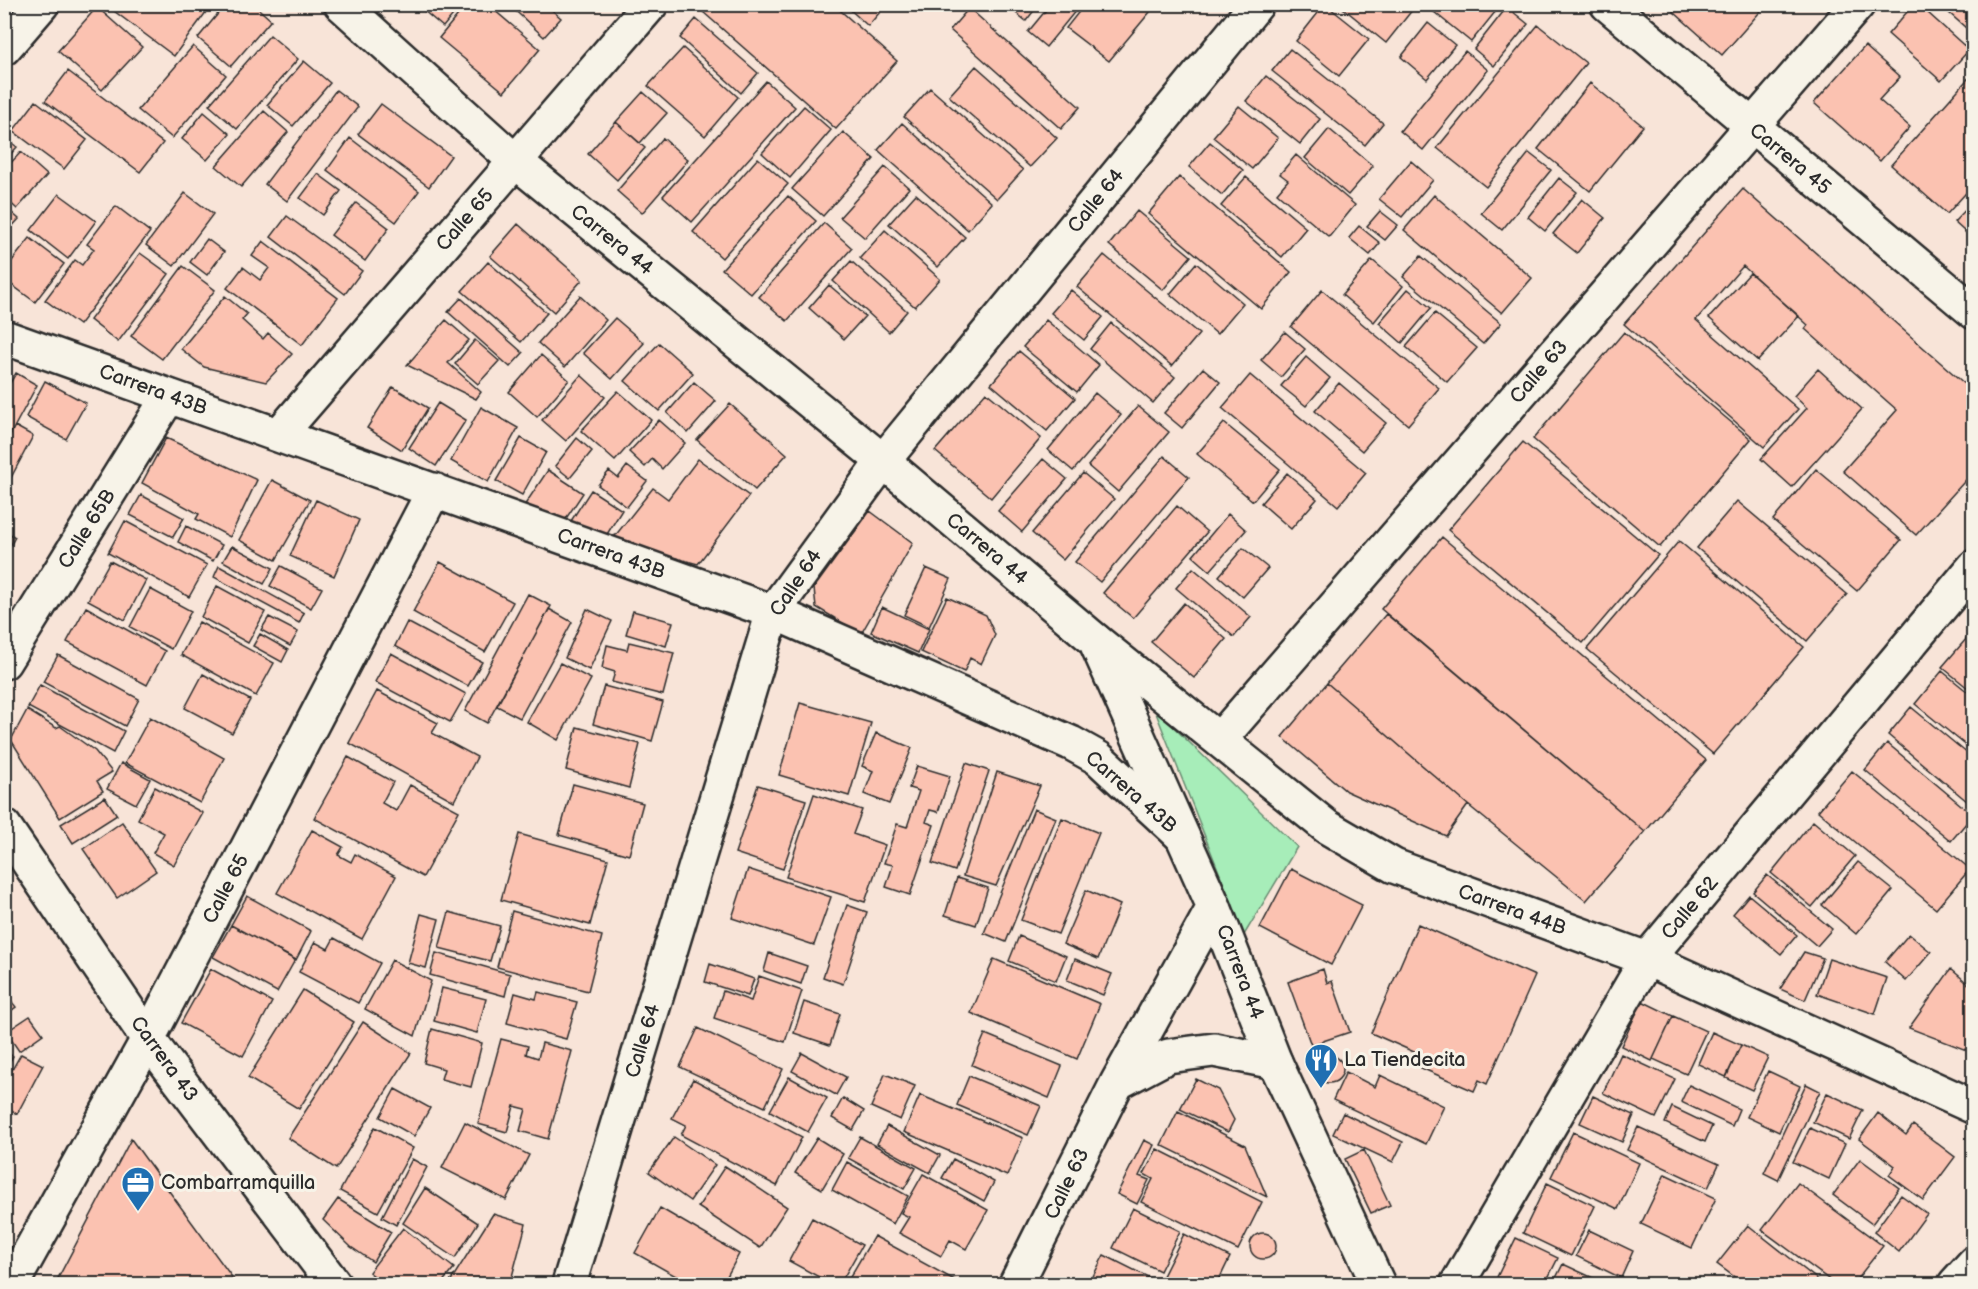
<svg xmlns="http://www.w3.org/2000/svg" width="1978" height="1289" viewBox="0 0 1978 1289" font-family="'Balsamiq Sans',sans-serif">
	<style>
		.green { fill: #a7edb9; stroke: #698c72; stroke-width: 1.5 }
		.building { fill: #fbc2b1; stroke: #2b2b2b; stroke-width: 1.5 }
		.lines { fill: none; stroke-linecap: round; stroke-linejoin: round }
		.street-casing { stroke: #2b2b2b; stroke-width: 38 }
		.secondary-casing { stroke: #2b2b2b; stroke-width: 38 }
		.street { stroke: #f7f3e8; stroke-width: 33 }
		.secondary { stroke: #f7f3e8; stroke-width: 33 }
		.labels { text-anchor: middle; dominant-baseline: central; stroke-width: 6; stroke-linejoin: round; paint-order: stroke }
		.street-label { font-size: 20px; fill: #2b2b2b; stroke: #f7f3e8 }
		.poi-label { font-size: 20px; fill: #2b2b2b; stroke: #f7f3e8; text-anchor: start }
	</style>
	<rect width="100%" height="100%" fill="#f8e4d8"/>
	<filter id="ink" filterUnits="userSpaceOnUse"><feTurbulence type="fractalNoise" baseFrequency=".0167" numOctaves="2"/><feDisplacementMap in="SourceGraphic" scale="12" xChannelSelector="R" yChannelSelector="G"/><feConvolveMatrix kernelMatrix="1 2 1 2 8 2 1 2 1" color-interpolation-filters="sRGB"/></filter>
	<g filter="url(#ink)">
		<path class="green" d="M1154 708 1297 847 1244 935Z"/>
		<path class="building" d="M112 4H212L174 56 110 8Z
			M226 4H253L271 20 231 66 198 38Z
			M416 4H462L443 27Z
			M467 4H487L540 49 504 92 439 38Z
			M508 4H545L561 18 544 37Z
			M710 4H833L897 61 836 129 703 12Z
			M844 4H887L868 26Z
			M1005 4H1039L1026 21Z
			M1051 4H1081L1046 47 1028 32Z
			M1085 4H1141L1150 12 1109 61 1066 28Z
			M1325 4 1369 39 1339 76 1296 41Z
			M1338 4H1417L1386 43Z
			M1433 4H1497L1500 6 1471 42 1429 8Z
			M1665 4H1767L1722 55Z
			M1914 4H1918L1969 50 1941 81 1888 34Z
			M1939 4H1974V35Z
			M97 7 142 47 102 90 58 51Z
			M1507 7 1528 24 1494 66 1474 49Z
			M969 8 1080 107 1061 129 950 30Z
			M696 19 758 73 741 93 680 38Z
			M1428 23 1455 45 1427 79 1401 57Z
			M1538 25 1586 63 1486 187 1437 148Z
			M270 35 298 59 237 129 209 105Z
			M193 46 226 75 172 138 138 110Z
			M1865 46 1900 77 1879 100 1910 127 1880 161 1814 103Z
			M683 48 738 97 705 136 648 86Z
			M1290 49 1383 123 1365 145 1272 71Z
			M1465 51 1488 70 1423 150 1400 131Z
			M304 61 330 83 293 126 267 105Z
			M976 66 1057 138 1030 167 949 96Z
			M68 71 163 143 140 172 45 101Z
			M1974 72V184L1947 214 1891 165Z
			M1266 76 1320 119 1300 144 1246 101Z
			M766 81 795 107 692 222 663 196Z
			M1590 83 1643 126 1590 191 1538 149Z
			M930 88 1023 170 997 199 904 117Z
			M336 90 358 107 287 201 265 184Z
			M643 92 667 113 640 143 616 122Z
			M36 101 87 140 64 169 13 131Z
			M381 104 451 156 429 187 358 134Z
			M804 106 831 130 790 178 762 153Z
			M1239 106 1278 138 1252 169 1213 137Z
			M264 111 288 132 241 187 216 166Z
			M204 112 230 134 207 160 182 139Z
			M616 122 645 148 617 180 588 154Z
			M902 123 992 203 968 230 878 150Z
			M1329 129 1373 166 1348 195 1305 158Z
			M843 132 874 159 823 216 792 189Z
			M4 137 17 147 4 161Z
			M350 138 419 191 396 222 327 170Z
			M663 138 688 160 642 213 617 191Z
			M1210 142 1243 170 1222 195 1189 167Z
			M21 152 47 175 17 209 4 197V170Z
			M1529 153 1551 170 1502 230 1481 213Z
			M1296 155 1355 205 1329 237 1277 193 1288 180 1280 174Z
			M758 158 788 184 722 258 693 232Z
			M1411 161 1433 180 1402 217 1379 199Z
			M885 167 909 188 865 238 840 217Z
			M318 174 341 191 323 215 300 198Z
			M1179 177 1291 272 1261 309 1148 214Z
			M1246 177 1306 228 1282 257 1221 206Z
			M1559 178 1577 192 1545 231 1528 217Z
			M1743 189 1974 392V471L1916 535 1843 471 1897 410 1805 329 1808 325 1743 266 1696 320 1798 409 1764 447 1624 324Z
			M185 193 213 214 174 266 146 245Z
			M59 194 96 221 68 259 31 230Z
			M916 194 965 237 938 267 889 224Z
			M1434 195 1532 278 1502 313 1404 230Z
			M788 196 816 221 751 294 722 269Z
			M1582 199 1605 218 1577 253 1553 234Z
			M1974 201V240L1954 222Z
			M356 203 389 228 365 261 331 235Z
			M4 206 19 219 4 235Z
			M116 206 150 232 79 325 45 300 75 260 82 265 94 249 87 244Z
			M1137 211 1191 256 1163 290 1109 245Z
			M1380 211 1398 225 1385 240 1367 226Z
			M287 216 362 271 345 294 271 237Z
			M824 223 852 248 787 321 759 297Z
			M518 224 582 280 554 312 490 256Z
			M1359 226 1380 243 1370 255 1349 238Z
			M885 230 940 279 915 307 860 258Z
			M30 238 64 264 35 302 4 279V271Z
			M207 239 224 252 207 275 190 262Z
			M263 241 338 298 302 345 227 288 243 267 260 280 269 268 252 256Z
			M140 253 169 274 118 342 90 320Z
			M1104 255 1199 334 1172 366 1077 287Z
			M1421 256 1501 323 1483 344 1403 277Z
			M1372 260 1403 286 1374 322 1342 295Z
			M851 261 907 311 889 332 833 281Z
			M488 262 547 313 521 342 462 291Z
			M1196 263 1243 303 1217 334 1170 294Z
			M183 266 215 290 162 359 131 336Z
			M1750 273 1799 316 1758 361 1709 318Z
			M829 285 865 316 844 339 809 308Z
			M1408 289 1431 308 1402 343 1379 323Z
			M1071 290 1103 317 1084 340 1051 313Z
			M1322 290 1439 388 1408 425 1291 327Z
			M225 296 247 314 242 320 263 339 268 333 292 354 266 382 204 367 181 349Z
			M580 296 606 320 565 367 538 343Z
			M461 298 523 353 510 367 448 312Z
			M1435 313 1477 348 1447 382 1406 347Z
			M615 318 644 343 612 379 583 353Z
			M446 320 469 340 448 363 481 392 476 399 407 365Z
			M1046 320 1099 365 1077 392 1023 347Z
			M1111 323 1175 377 1153 403 1090 349Z
			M1285 332 1305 349 1281 377 1261 360Z
			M1624 332 1751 439 1660 547 1533 439Z
			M475 340 499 361 478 384 455 364Z
			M659 343 693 373 659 411 625 381Z
			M1019 351 1075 398 1047 431 991 384Z
			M541 355 569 380 537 417 509 392Z
			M1306 357 1330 378 1306 406 1281 386Z
			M1203 368 1220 382 1182 428 1164 413Z
			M1818 369 1862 409 1792 487 1761 459 1807 408 1794 396Z
			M16 373 37 385 4 446V393Z
			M581 375 605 397 566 441 542 420Z
			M1250 375 1366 473 1338 506 1222 408Z
			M45 381 86 403 66 439 26 417Z
			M694 382 716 401 688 433 667 413Z
			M1339 383 1386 423 1362 451 1315 411Z
			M393 387 428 408 402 450 367 428Z
			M618 391 651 420 615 461 581 431Z
			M986 392 1041 438 991 498 935 451Z
			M1095 393 1121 415 1073 471 1048 450Z
			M438 403 466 420 436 466 409 448Z
			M730 404 787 454 755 490 697 440Z
			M1138 406 1169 432 1118 492 1088 466Z
			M481 407 518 428 488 482 451 461Z
			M659 420 685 443 662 469 652 459 645 467 629 452Z
			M1224 423 1280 469 1253 501 1197 454Z
			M15 426 33 436 6 487 4 446Z
			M166 438 257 480 230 537 196 519 199 514 142 483Z
			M521 438 546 452 522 495 496 481Z
			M577 438 592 451 570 478 555 466Z
			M1523 442 1658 555 1583 643 1448 530Z
			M1164 456 1189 477 1100 582 1075 562Z
			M698 459 749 496 698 564 611 541 653 488 668 499Z
			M1043 459 1067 479 1022 532 998 511Z
			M627 466 647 481 627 507 598 485 609 471 618 478Z
			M1816 469 1901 540 1857 591 1773 520Z
			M548 470 583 493 559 529 524 506Z
			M1083 473 1114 499 1063 560 1032 533Z
			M1287 473 1317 499 1291 529 1261 503Z
			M272 480 310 500 276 560 239 540Z
			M591 490 622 510 601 544 569 524Z
			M141 495 184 518 173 537 130 515Z
			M316 500 359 520 334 576 290 556Z
			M1737 501 1847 594 1807 641 1697 548Z
			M1177 506 1207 532 1133 618 1103 593Z
			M870 511 913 543 861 634 816 607 814 588Z
			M1228 514 1246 530 1210 571 1193 556Z
			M125 521 207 565 189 597 108 553Z
			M186 526 222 545 213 561 178 542Z
			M4 530 15 537 4 557Z
			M1442 537 1706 760 1645 832 1381 609Z
			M1679 541 1804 647 1713 754 1587 649Z
			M232 546 273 568 264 584 223 561Z
			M1243 548 1268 568 1243 597 1219 576Z
			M110 561 146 580 125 620 88 600Z
			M440 562 513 602 485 652 413 612Z
			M219 566 304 613 299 623 214 577Z
			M281 566 322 588 311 608 270 586Z
			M926 568 951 579 929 627 904 615Z
			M1193 568 1251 617 1234 637 1176 588Z
			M217 586 265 612 248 643 201 617Z
			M150 589 191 611 171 649 130 627Z
			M528 594 551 606 487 723 465 711Z
			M947 597 986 615 995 635 981 664 970 658 964 672 921 652Z
			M1184 603 1226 639 1194 678 1151 642Z
			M86 607 165 651 147 685 67 642Z
			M882 607 929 629 918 653 871 632Z
			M549 609 572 622 520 718 497 706Z
			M587 609 612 621 589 670 565 658Z
			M633 611 673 622 666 646 626 634Z
			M1386 614 1645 832 1586 901 1468 805 1327 683Z
			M269 617 298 632 290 646 261 630Z
			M199 622 274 663 256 696 181 655Z
			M407 622 482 662 468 686 395 646Z
			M260 634 288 650 282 662 253 646Z
			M1967 638 1974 643V693L1942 667Z
			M629 642 674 653 663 695 612 682 615 672 602 668 607 645 627 650Z
			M391 653 466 694 450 722 375 682Z
			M58 655 139 699 125 726 43 682Z
			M560 663 591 679 558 740 527 722Z
			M1942 671 1974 697V752L1915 704Z
			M203 674 250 700 232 733 185 708Z
			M1327 683 1468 805 1446 836 1346 791 1282 737Z
			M40 685 124 731 113 753 28 707Z
			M604 686 663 702 652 741 593 724Z
			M377 691 438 723 432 733 477 757 454 801 349 743Z
			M800 703 871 723 849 796 779 775Z
			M1911 707 1974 759V807L1888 735Z
			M27 710 56 728 60 726 95 751 112 772 97 781 103 791 60 818 11 740Z
			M150 717 224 758 200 803 125 763Z
			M577 727 640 744 629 788 566 770Z
			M876 733 912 748 889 804 864 794 873 771 862 766Z
			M1887 743 1973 815 1951 841 1865 770Z
			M348 757 393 782 382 803 396 811 410 785 459 811 423 877 314 818Z
			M121 763 150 779 136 804 107 789Z
			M966 763 989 771 955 871 932 863Z
			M917 766 950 776 938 812 930 810 926 822 934 825 910 895 886 887 893 865 884 863 897 824 907 827 919 791 909 788Z
			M1852 771 1970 869 1936 909 1818 811Z
			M997 772 1040 786 996 886 963 876Z
			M573 784 643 803 629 855 559 835Z
			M758 785 806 800 783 869 735 853Z
			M155 787 203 813 174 865 153 853 164 833 138 819Z
			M814 794 862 810 853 834 885 845 865 902 786 877Z
			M105 797 117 815 73 843 61 824Z
			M1034 809 1056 818 1006 942 984 933Z
			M1062 818 1099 833 1058 934 1021 920Z
			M1813 821 1855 856 1812 907 1771 873Z
			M122 822 156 871 117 898 83 849Z
			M312 830 343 847 338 855 351 862 355 854 396 876 362 939 277 893Z
			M519 834 608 859 590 925 501 900Z
			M1858 862 1893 890 1856 934 1822 905Z
			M748 869 831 897 814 945 732 918Z
			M1291 869 1362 905 1331 965 1260 928Z
			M1767 875 1832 929 1817 946 1753 892Z
			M957 878 988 888 976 925 945 915Z
			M1086 890 1120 905 1098 959 1063 944Z
			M1749 895 1797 935 1781 954 1733 914Z
			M247 896 311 931 296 960 231 925Z
			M847 905 867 912 843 984 823 977Z
			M512 911 602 936 588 991 497 967Z
			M449 912 500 926 490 961 439 948Z
			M421 914 439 919 426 968 408 963Z
			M1418 924 1535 976 1487 1084 1479 1080 1474 1091 1419 1067 1423 1056 1371 1033Z
			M231 925 295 960 277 992 213 957Z
			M1909 934 1931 952 1906 981 1885 962Z
			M1019 936 1066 956 1056 981 1009 961Z
			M334 938 380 963 358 1003 299 972 315 942 328 949Z
			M1804 952 1823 958 1805 1000 1780 989Z
			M436 953 510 974 505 996 430 975Z
			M769 953 807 966 801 984 764 971Z
			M994 959 1100 1004 1077 1059 971 1013Z
			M1075 959 1112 974 1103 995 1067 980Z
			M1829 959 1887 978 1875 1014 1817 994Z
			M392 960 431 981 415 1036 365 1009Z
			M710 964 754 979 748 996 705 982Z
			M211 969 272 1002 243 1056 181 1023Z
			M1323 969 1327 983 1332 981 1350 1032 1311 1045 1288 982Z
			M1951 969 1972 987 1974 985V1053L1909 1028Z
			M759 976 802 991 785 1042 714 1018 723 991 751 1001Z
			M442 988 486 999 477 1033 434 1021Z
			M303 990 354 1022 299 1109 248 1078Z
			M4 992 16 1007 4 1016Z
			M538 992 577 1002 566 1039 507 1023 515 993 536 999Z
			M1642 1001 1673 1016 1652 1061 1621 1046Z
			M804 1002 840 1014 830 1045 794 1033Z
			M30 1016 43 1034 19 1051 6 1032Z
			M1673 1016 1706 1031 1686 1074 1653 1059Z
			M363 1022 411 1053 336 1169 288 1138Z
			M698 1028 783 1069 765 1107 680 1067Z
			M432 1029 482 1043 471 1087 441 1079 444 1069 424 1063Z
			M1712 1032 1741 1045 1726 1077 1698 1064Z
			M985 1034 1062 1066 1049 1098 972 1065Z
			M501 1039 528 1046 526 1054 538 1058 542 1043 572 1051 548 1139 520 1131 526 1109 514 1106 507 1132 478 1124Z
			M1741 1045 1768 1057 1752 1090 1726 1078Z
			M4 1052 13 1056 4 1071Z
			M802 1053 846 1077 836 1095 792 1071Z
			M21 1054 43 1065 17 1114 4 1107V1084Z
			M1621 1054 1675 1079 1656 1118 1603 1093Z
			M1315 1069a14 14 0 1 1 28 0a14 14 0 1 1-28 0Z
			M1768 1071 1800 1086 1779 1132 1747 1117Z
			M1346 1072 1375 1087 1380 1075 1444 1106 1426 1144 1333 1100Z
			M885 1074 915 1086 900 1120 871 1107Z
			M969 1076 1041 1106 1028 1135 957 1105Z
			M789 1077 827 1098 808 1132 770 1111Z
			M693 1079 802 1137 777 1186 681 1135 686 1125 672 1118Z
			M1196 1079 1218 1090 1234 1120 1228 1132 1180 1109Z
			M1806 1084 1820 1091 1778 1180 1764 1173Z
			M1689 1085 1739 1109 1732 1126 1681 1102Z
			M395 1089 430 1108 414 1136 380 1117Z
			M1827 1093 1863 1110 1849 1139 1813 1122Z
			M920 1095 1023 1138 1007 1176 904 1132Z
			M1593 1096 1634 1115 1622 1142 1580 1123Z
			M843 1098 864 1111 853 1130 832 1118Z
			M1672 1107 1712 1126 1705 1142 1665 1123Z
			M1178 1111 1245 1145 1267 1197 1161 1145Z
			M1343 1113 1403 1142 1393 1162 1333 1134Z
			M1878 1113 1906 1135 1913 1125 1955 1157 1923 1200 1889 1175 1895 1166 1859 1139Z
			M465 1122 529 1155 506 1200 442 1168Z
			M887 1126 940 1155 930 1173 877 1144Z
			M375 1127 413 1148 378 1212 340 1191Z
			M1638 1127 1719 1164 1708 1188 1627 1150Z
			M1810 1128 1845 1144 1829 1179 1793 1162Z
			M1573 1132 1639 1163 1618 1209 1551 1177Z
			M674 1137 715 1165 690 1201 649 1172Z
			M860 1137 916 1168 904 1189 848 1158Z
			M817 1138 843 1154 822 1189 795 1173Z
			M131 1139 237 1284H55Z
			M1144 1140 1154 1145 1139 1176 1149 1180 1137 1204 1117 1194Z
			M1157 1149 1262 1202 1238 1250 1141 1202 1153 1179 1144 1174Z
			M1364 1150 1390 1205 1371 1213 1345 1159Z
			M412 1159 427 1167 396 1225 382 1217Z
			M953 1159 994 1182 984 1201 942 1178Z
			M1860 1159 1899 1188 1872 1224 1833 1195Z
			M847 1162 908 1196 893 1224 832 1190Z
			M725 1166 787 1207 760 1248 698 1207Z
			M923 1174 988 1210 966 1249 950 1240 941 1256 899 1233 909 1217 901 1213Z
			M1665 1174 1716 1198 1692 1248 1641 1224Z
			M1547 1183 1595 1206 1571 1256 1523 1233Z
			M1798 1183 1883 1246 1853 1284H1835L1762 1230Z
			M425 1188 478 1223 455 1258 403 1223Z
			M1901 1195 1927 1214 1899 1252 1874 1232Z
			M338 1199 391 1232 373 1262 351 1247 323 1220Z
			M660 1208 739 1254 725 1280 734 1284H690L635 1253Z
			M1133 1208 1180 1231 1160 1271 1113 1248Z
			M493 1214 526 1224 510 1284H460L450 1282Z
			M812 1218 862 1245 840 1284H832L789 1261Z
			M1748 1225 1823 1284H1744L1717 1264Z
			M403 1228 454 1268 441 1284H384L369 1272Z
			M1589 1230 1633 1251 1621 1278 1576 1256Z
			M1250 1246a13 13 0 1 1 26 0a13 13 0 1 1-26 0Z
			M1184 1234 1230 1257 1217 1284H1181L1163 1276Z
			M874 1236 960 1283 959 1284H846Z
			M1516 1238 1558 1258 1545 1284H1512L1497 1277Z
			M1104 1255 1162 1284H1089Z
			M1563 1264 1606 1284H1553Z"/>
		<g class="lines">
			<defs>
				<path id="street" d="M1607 4 1974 312
					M4 48 42 4
					M4 337 773 612 1071 743 1098 758 1182 836
					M279 435 651 4
					M1095 640 1327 827 1394 866 1647 959 1974 1107
					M4 662 169 396
					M1220 739 1858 4
					M1117 1083 1168 1056 1214 1050 1275 1062
					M12 1284 148 1039 434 490
					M569 1284 773 612 883 461 1257 4
					M1016 1284 1117 1083 1214 907
					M1457 1284 1647 959 1974 567"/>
				<path id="secondary" d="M341 4 515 161 883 461 1095 640 1214 907 1275 1062 1378 1284
					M4 826 148 1039 334 1284
					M1955 1284 1974 1263"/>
			</defs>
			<use href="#street" class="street-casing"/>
			<use href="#secondary" class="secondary-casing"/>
			<use href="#street" class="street"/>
			<use href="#secondary" class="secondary"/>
		</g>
	</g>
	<defs>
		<symbol id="restaurant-pin" viewBox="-11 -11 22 30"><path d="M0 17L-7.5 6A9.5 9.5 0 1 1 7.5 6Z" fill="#1f6fb2" stroke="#f7f3e8"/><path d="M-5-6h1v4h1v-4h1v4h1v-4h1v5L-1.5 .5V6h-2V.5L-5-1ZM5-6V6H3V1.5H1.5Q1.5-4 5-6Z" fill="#fff"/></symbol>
		<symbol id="office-pin" viewBox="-11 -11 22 30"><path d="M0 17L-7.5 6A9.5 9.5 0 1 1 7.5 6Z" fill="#1f6fb2" stroke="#f7f3e8"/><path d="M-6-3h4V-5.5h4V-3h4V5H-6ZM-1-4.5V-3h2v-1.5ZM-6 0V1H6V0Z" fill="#fff"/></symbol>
	</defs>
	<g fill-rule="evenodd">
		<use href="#restaurant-pin" x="1302" y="1041" width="38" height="52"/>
		<use href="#office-pin" x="119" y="1164" width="38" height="52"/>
	</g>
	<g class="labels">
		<g class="street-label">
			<text transform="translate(1790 159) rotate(40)">Carrera 45</text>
			<text transform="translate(1096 201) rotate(-51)">Calle 64</text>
			<text transform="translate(465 220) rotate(-49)">Calle 65</text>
			<text transform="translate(612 240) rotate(39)">Carrera 44</text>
			<text transform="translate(1539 372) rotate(-49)">Calle 63</text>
			<text transform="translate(153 390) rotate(20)">Carrera 43B</text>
			<text transform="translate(87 529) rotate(-58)">Calle 65B</text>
			<text transform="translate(987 549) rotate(40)">Carrera 44</text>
			<text transform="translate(611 554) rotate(20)">Carrera 43B</text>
			<text transform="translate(796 583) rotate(-56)">Calle 64</text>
			<text transform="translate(1131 792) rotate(41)">Carrera 43B</text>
			<text transform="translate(226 889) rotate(-62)">Calle 65</text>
			<text transform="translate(1690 908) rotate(-50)">Calle 62</text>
			<text transform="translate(1512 910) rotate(20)">Carrera 44B</text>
			<text transform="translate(1240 972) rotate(69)">Carrera 44</text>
			<text transform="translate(643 1041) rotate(-73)">Calle 64</text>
			<text transform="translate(164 1059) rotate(54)">Carrera 43</text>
			<text transform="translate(1067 1184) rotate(-64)">Calle 63</text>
		</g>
		<g class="poi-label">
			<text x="1344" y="1060">La Tiendecita</text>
			<text x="161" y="1183">Combarramquilla</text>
		</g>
	</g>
	<rect width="1978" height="1289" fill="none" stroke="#f7f3e8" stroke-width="24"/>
	<rect x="12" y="12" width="1954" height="1265" fill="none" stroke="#2b2b2b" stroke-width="2" filter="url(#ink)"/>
</svg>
